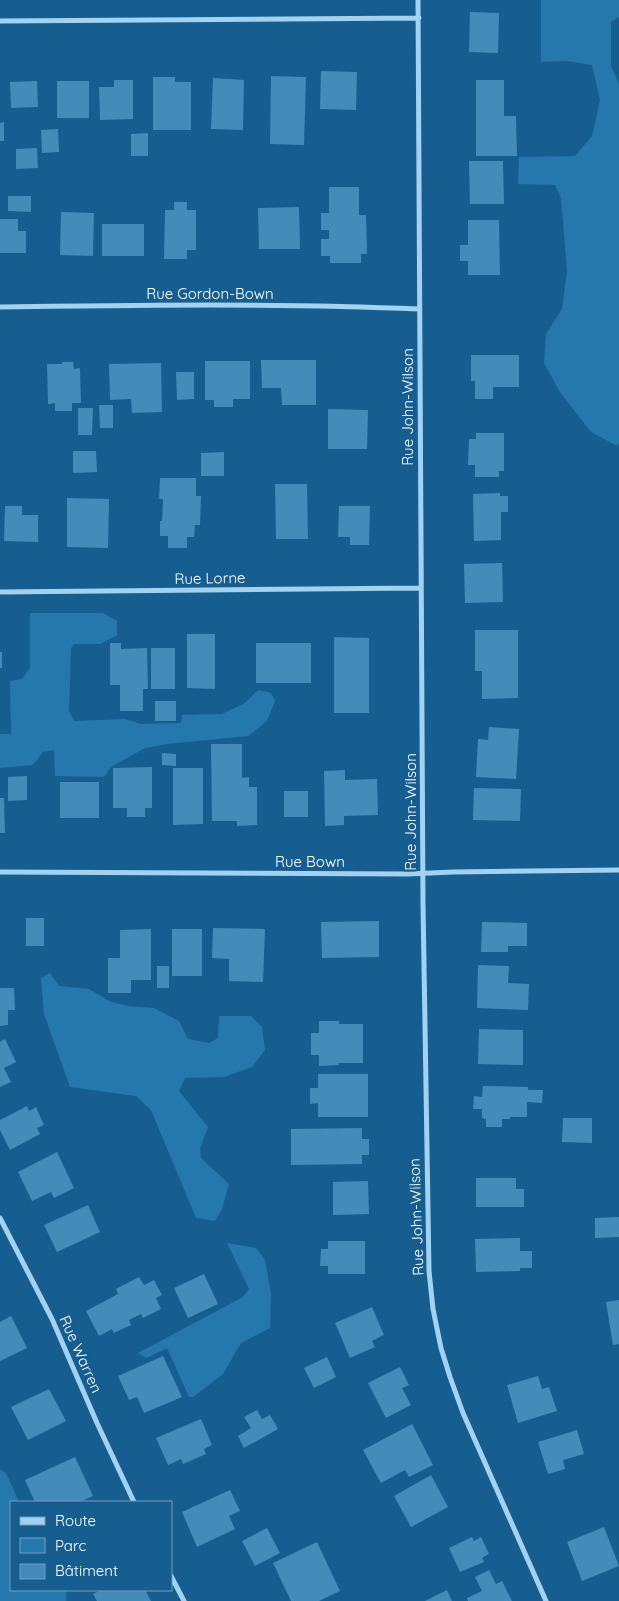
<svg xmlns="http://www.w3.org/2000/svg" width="619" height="1601" viewBox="0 0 619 1601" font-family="Quicksand,sans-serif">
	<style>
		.green { fill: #2578ac }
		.building { fill: #438bb9 }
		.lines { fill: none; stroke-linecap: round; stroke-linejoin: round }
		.street { stroke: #a2d2f0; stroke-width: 5 }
		.labels { text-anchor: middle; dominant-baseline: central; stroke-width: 4.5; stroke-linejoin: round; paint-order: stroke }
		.street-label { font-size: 15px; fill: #fff; stroke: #165e90 }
	</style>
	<rect width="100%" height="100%" fill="#165e90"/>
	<path class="green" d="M541 0H619V17L611 22V66L619 84V443L617 446 591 432 560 392 544 363 546 334 562 309 567 271 561 198 555 185 518 184 519 157 575 156 592 136 600 100 592 65 567 61 541 62Z
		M30 613H103L117 621V635L101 644H74L71 648 69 711 74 721 125 719 141 724 181 723 182 715 222 714 245 703 258 690 271 693 275 701 267 721 248 736 167 744 145 748 111 767 104 777 55 776 54 750 43 752 33 765 0 768V734H11L10 681 22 679 30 668Z
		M50 973 59 986 89 989 109 1001 127 1006 154 1008 179 1021 188 1039 209 1043 218 1038 219 1016H251L262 1027 265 1050 252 1067 224 1077 185 1078 179 1091 208 1127 200 1148 201 1158 229 1184 222 1209 215 1221 196 1218 151 1110 136 1096 70 1087 44 1014 41 978Z
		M227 1243 256 1248 265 1260 271 1294 270 1328 241 1343 223 1374 193 1397H189L167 1348 146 1358 138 1353 243 1297 249 1289Z
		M0 1469 6 1473 19 1502H11V1590H66V1601H0Z"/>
	<path class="building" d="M470 12 499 13 498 53 469 52Z
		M321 71 357 72 356 110 320 109Z
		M271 76 306 77 304 145 270 144Z
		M153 77H175V82H191V130H153Z
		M213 78 244 80 243 130 211 129Z
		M114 80H133V119L100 120 99 87H114Z
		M476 80H504V116H516L517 156H476Z
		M37 81 38 107 11 108 10 82Z
		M57 81H89V118H57Z
		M4 122V141H0V123Z
		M58 129 59 152 42 153 41 130Z
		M148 133V156H131V134Z
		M37 148 38 168 16 169V149Z
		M469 161H503L504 204H470Z
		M329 187H359V215H366L367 254H361V263H330V256H321V239H329V230H321V213H329Z
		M8 196H31V212L8 211Z
		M174 202H187V210H196V250H187V259H164L165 210H174Z
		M299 207 300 249H259L258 208Z
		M61 212 94 213 93 256 60 255Z
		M0 219H18V231H26V253H0Z
		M468 220H499L500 275H468V261H460V245H468Z
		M102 224H144V256H102Z
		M471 355H519V387H493V399H475V381H471Z
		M261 360H316V405H282L281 388H262Z
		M205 361H250V399H233V407H214V400H205Z
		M62 362H73L74 369 80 368 81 403H72V411H55V403L48 404 47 364H62Z
		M161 363 162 412 132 413 131 399 110 400 109 364Z
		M176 372H194V399L177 400Z
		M99 405H113V428H100Z
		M78 408H93L92 435H78Z
		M328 409 368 410 367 449H328Z
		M476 433H504V471H499V477H475V465H468L469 439H476Z
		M73 451H96L97 472 73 473Z
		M224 452V476H201V453Z
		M160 478H196V496H201L200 525H195L194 537H187V548H168V536H160V521H162L163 499H159Z
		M275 484H307L308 539H276Z
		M500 493V496H508V512H501V540L474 541 473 494Z
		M67 498 109 499 108 548 67 547Z
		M5 506H22V515H38V542L4 541Z
		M339 506H370L369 545H350V537H338Z
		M502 563 503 602 465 603 464 564Z
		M475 630H518V698L482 699V671H475Z
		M187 634H215V689L187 688Z
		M334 637 369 638V713H334Z
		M110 643H121V649L147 648 148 689H143V711H120V685H110Z
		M256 643H311V683H256Z
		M151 648H175V689H151Z
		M0 652H2V668H0Z
		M155 701H176V721H155Z
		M489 727 519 729 516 779 476 777 478 739 488 740Z
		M211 744H242V778L249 777V787H257V825L237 826V821H212Z
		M162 753 176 754V766L162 765Z
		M152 767V808H145V817H127V808H113V768Z
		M173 768H203V824L173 825Z
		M345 770V780L377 779 378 815 344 816V825L325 826 324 771Z
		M27 776V800L8 801V777Z
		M60 782H99V818H60Z
		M474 788 521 789 520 821 473 820Z
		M284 791H308V817H284Z
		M0 798H4L5 833H0Z
		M26 918H44V946H26Z
		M379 921V957L322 958 321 922Z
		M482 922 527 923V946H508V952H481Z
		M213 928 265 929 263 982 229 981V959L212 958Z
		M151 929V980H131V993H108V958H120V930Z
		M172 929H202V976H172Z
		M478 965 509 966 508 983 529 984 528 1010 477 1008Z
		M157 966H169V988H157Z
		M0 988H14L15 1010H8V1025L0 1026Z
		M319 1021H339V1024H363V1063H339V1065L319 1066V1055H311V1033H319Z
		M479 1029 523 1030V1065L478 1064Z
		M5 1039 16 1062 4 1068 11 1082 0 1087V1042Z
		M318 1074H368V1117H318V1103L310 1104V1088H318Z
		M483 1086 528 1087V1090H543L542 1103 527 1102V1117H510V1119H502V1127H486V1119L482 1118V1109H473L474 1096 482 1097Z
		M27 1106 29 1111 36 1107 44 1125 37 1128 40 1134 10 1150 0 1130V1120Z
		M563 1118H592V1143L562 1142Z
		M362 1128V1139H369V1155H362V1164L291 1165V1129Z
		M57 1152 74 1188 54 1198 51 1192 32 1201 18 1172Z
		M476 1178H516V1189H524V1207H476Z
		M368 1181 369 1214 333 1215V1182Z
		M88 1205 100 1232 57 1252 44 1225Z
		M619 1217V1237L595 1238V1218Z
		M520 1238V1251H532V1268H520V1271L476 1272 475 1239Z
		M328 1241H365V1274H328V1266H320L321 1249H328Z
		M204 1274 218 1304 188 1318 174 1288Z
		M139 1277 144 1285 154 1280 162 1295 156 1298 161 1309 143 1318 141 1314 129 1320 131 1325 114 1333 112 1329 99 1336 86 1311 118 1294 116 1289Z
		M619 1300V1344L613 1345 606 1302Z
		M372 1307 384 1335 372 1341 375 1347 350 1358 335 1323Z
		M11 1316 27 1348 0 1361V1322Z
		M163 1356 182 1397 144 1413 137 1397 129 1400 118 1376Z
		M327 1357 336 1377 314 1388 304 1368Z
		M400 1367 409 1385 402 1388 411 1405 386 1418 368 1383Z
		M538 1376 542 1389 549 1387 557 1411 518 1423 507 1385Z
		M49 1389 66 1421 28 1440 11 1407Z
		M257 1410 262 1419 270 1415 278 1429 244 1448 238 1436 251 1428 244 1417Z
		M201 1419 212 1445 204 1449 206 1454 183 1464 181 1459 168 1465 156 1438Z
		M412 1424 433 1465 409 1477 405 1470 381 1483 363 1450Z
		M577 1430 584 1454 563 1460 565 1469 548 1474 538 1442Z
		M75 1457 93 1496 80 1502H35L25 1480Z
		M431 1475 448 1507 411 1527 394 1496Z
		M230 1490 240 1511 229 1516 235 1529 197 1547 182 1512Z
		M604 1527 619 1566 582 1581 567 1542Z
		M267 1528 280 1553 255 1566 242 1541Z
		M472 1537 474 1541 481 1537 489 1554 482 1558 484 1562 460 1572 449 1548Z
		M317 1542 340 1591 319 1601H291L273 1563Z
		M489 1570 496 1584 502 1581 512 1601H468L467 1598 482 1591 475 1577Z
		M101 1590H145L151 1601H97L93 1594Z
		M447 1590 452 1601H425Z"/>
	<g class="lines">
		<path class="street" d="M418 0 423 903 429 1271 433 1309 441 1348 450 1377 463 1413 546 1601
			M0 21 419 18
			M0 307C140 305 279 303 419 309
			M0 592 421 588
			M0 872 408 874 453 872 619 870
			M0 1218 52 1319 97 1423 134 1502
			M171 1576 184 1601"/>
	</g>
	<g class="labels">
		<g class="street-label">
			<text x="210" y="293">Rue Gordon-Bown</text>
			<text transform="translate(407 407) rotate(-90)">Rue John-Wilson</text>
			<text transform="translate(210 578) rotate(-1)">Rue Lorne</text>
			<text transform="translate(410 812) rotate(-90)">Rue John-Wilson</text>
			<text x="310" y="861">Rue Bown</text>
			<text transform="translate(416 1217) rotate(-92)">Rue John-Wilson</text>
			<text transform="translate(81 1354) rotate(66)">Rue Warren</text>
		</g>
	</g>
	<rect x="10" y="1501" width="162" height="90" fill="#165e90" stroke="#739ebc"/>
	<rect x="20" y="1517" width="25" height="8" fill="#a2d2f0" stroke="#739ebc"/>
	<text x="55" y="1526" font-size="15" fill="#ffffff">Route</text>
	<rect x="20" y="1538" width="25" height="15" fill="#2578ac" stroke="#739ebc"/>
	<text x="55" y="1551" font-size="15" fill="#ffffff">Parc</text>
	<rect x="20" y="1564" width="25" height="15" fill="#438bb9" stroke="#739ebc"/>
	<text x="55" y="1576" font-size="15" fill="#ffffff">Bâtiment</text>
</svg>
